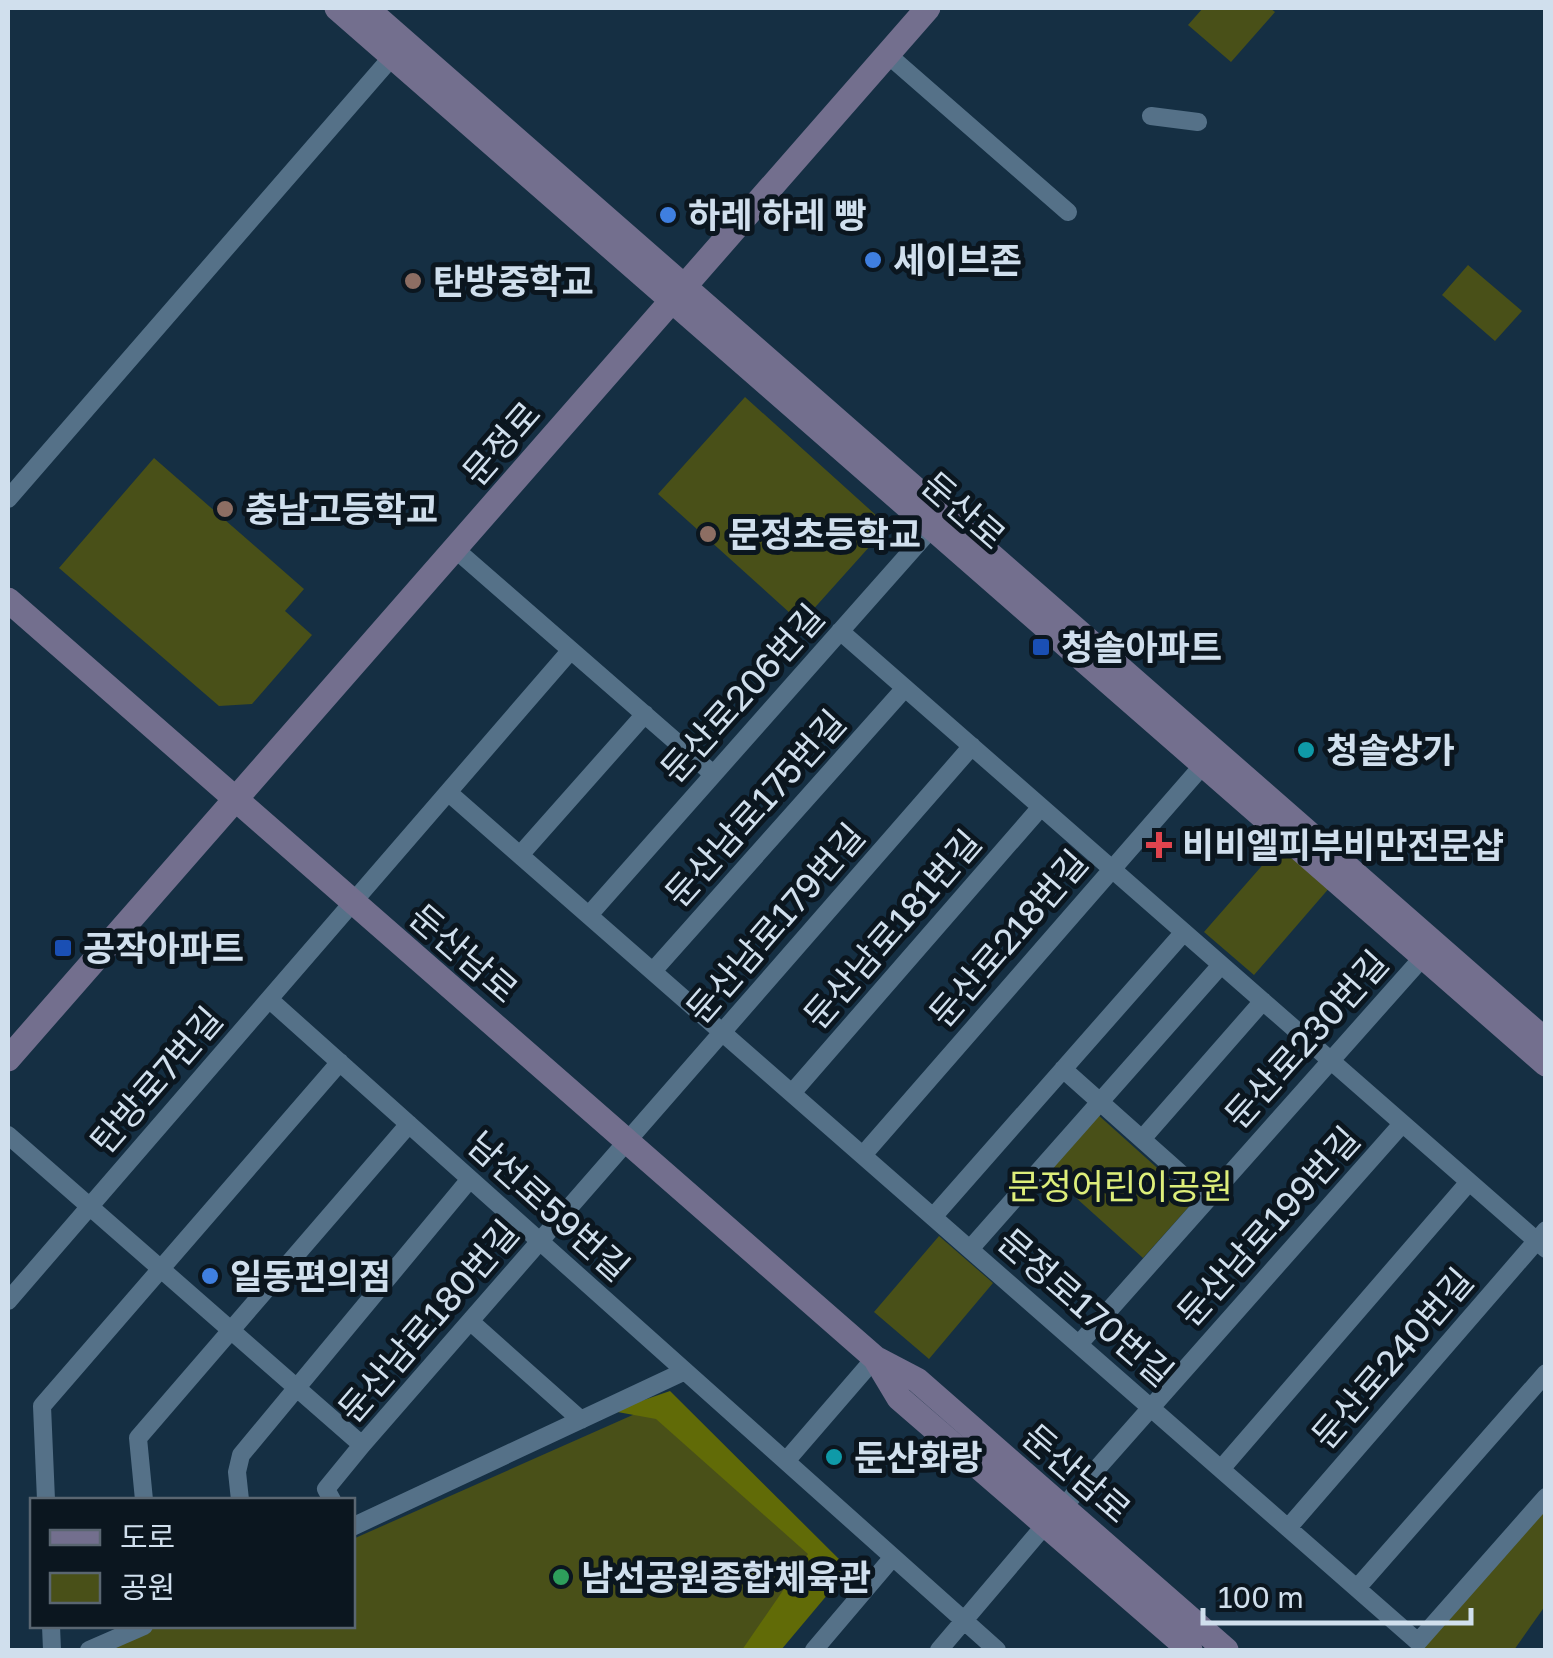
<svg xmlns="http://www.w3.org/2000/svg" width="1553" height="1658" viewBox="0 0 1553 1658" font-family="'Golos Text','Noto Sans KR',sans-serif">
	<style>
		.green { fill: #495018 }
		.forest { fill: #616b07 }
		.lines { fill: none; stroke-linecap: round; stroke-linejoin: round }
		.street { stroke: #557188; stroke-width: 18 }
		.secondary { stroke: #736f8e; stroke-width: 25 }
		.shop-dot { fill: #3f7fe0; stroke: #0b161f; stroke-width: 4 }
		.education-dot { fill: #8d6e63; stroke: #0b161f; stroke-width: 4 }
		.transit-dot { fill: #1a4fb4; stroke: #0b161f; stroke-width: 4 }
		.culture-dot { fill: #0f9aa8; stroke: #0b161f; stroke-width: 4 }
		.health-dot { fill: #e0444e; stroke: #0b161f; stroke-width: 4 }
		.leisure-dot { fill: #2e9e5b; stroke: #0b161f; stroke-width: 4 }
		.labels { text-anchor: middle; dominant-baseline: central; stroke-width: 10; stroke-linejoin: round; paint-order: stroke }
		.poi-label { font-size: 35px; font-weight: bold; fill: #d0dfed; stroke: #0b161f; text-anchor: start }
		.street-label { font-size: 35px; fill: #d0dfed; stroke: #0b161f }
		.park-label { font-size: 35px; fill: #ddee7a; stroke: #0b161f }
	</style>
	<rect width="100%" height="100%" fill="#152f43"/>
	<path class="green" d="M1203 8H1270L1275 12 1231 62 1188 25Z
		M1468 265 1522 311 1495 341 1442 295Z
		M745 397 888 526 801 623 658 494Z
		M154 458 304 589 285 611 312 635 252 704 219 706 59 568Z
		M1288 836 1337 879 1254 975 1204 932Z
		M1096 1113 1194 1201 1143 1258 1045 1170Z
		M939 1236 993 1283 929 1359 874 1312Z
		M653 1406 824 1558 751 1650H103L158 1626H352L353 1539Z
		M1545 1506V1606L1514 1650H1418Z"/>
	<path class="forest" d="M670 1391 849 1569 781 1650H742L808 1554 656 1419 612 1411Z"/>
	<g class="lines">
		<path class="street" d="M887 54 1068 212
			M1151 116 1198 122
			M8 499 398 50
			M455 549 713 774
			M840 631 1546 1249
			M449 793 1418 1642 1546 1497
			M520 855 645 714
			M589 915 937 522
			M653 971 905 688
			M270 1000 997 1650
			M1063 1069 1208 1198
			M792 1093 1041 807
			M8 1135 362 1445
			M1142 1139 1263 1001
			M863 1155 1203 765
			M933 1217 1184 932
			M970 1249 1221 965
			M8 1301 571 650
			M471 1322 581 1420
			M1079 1344 1423 957
			M786 1461 875 1358
			M1221 1469 1469 1182
			M46 1500 42 1406 340 1062
			M144 1500 138 1438 409 1124
			M240 1500 237 1472 241 1455 470 1179
			M332 1500 326 1489 362 1445 972 746
			M1063 1507 1402 1124
			M352 1527 685 1371
			M1288 1528 1546 1230
			M1357 1588 1546 1373
			M51 1626 52 1650
			M89 1650 144 1626
			M814 1650 893 1557
			M939 1650 1045 1525"/>
		<path class="secondary" d="M337 8 1546 1064
			M366 8 1546 1041
			M8 600 875 1358 917 1380 1226 1650
			M8 1059 928 8
			M875 1358 899 1398 1190 1650"/>
	</g>
	<g class="shop-dot">
		<circle cx="668" cy="215" r="10"/>
		<circle cx="873" cy="260" r="10"/>
		<circle cx="210" cy="1276" r="10"/>
	</g>
	<g class="education-dot">
		<circle cx="413" cy="281" r="10"/>
		<circle cx="225" cy="509" r="10"/>
		<circle cx="708" cy="534" r="10"/>
	</g>
	<g class="transit-dot">
		<rect x="1031" y="637" width="20" height="20" rx="5"/>
		<rect x="53" y="938" width="20" height="20" rx="5"/>
	</g>
	<g class="culture-dot">
		<circle cx="1306" cy="750" r="10"/>
		<circle cx="834" cy="1457" r="10"/>
	</g>
	<path class="health-dot" d="M1154 830h10v10h10v10h-10v10h-10v-10h-10v-10h10z"/>
	<circle class="leisure-dot" cx="561" cy="1577" r="10"/>
	<g class="labels">
		<g class="poi-label">
			<text x="688" y="215">하레 하레 빵</text>
			<text x="893" y="260">세이브존</text>
			<text x="433" y="281">탄방중학교</text>
			<text x="245" y="509">충남고등학교</text>
			<text x="728" y="534">문정초등학교</text>
			<text x="1061" y="647">청솔아파트</text>
			<text x="1326" y="750">청솔상가</text>
			<text x="1182" y="845">비비엘피부비만전문샵</text>
			<text x="83" y="948">공작아파트</text>
			<text x="230" y="1276">일동편의점</text>
			<text x="854" y="1457">둔산화랑</text>
			<text x="581" y="1577">남선공원종합체육관</text>
		</g>
		<g class="street-label">
			<text transform="translate(501 443) rotate(-49)">문정로</text>
			<text transform="translate(964 510) rotate(41)">둔산로</text>
			<text transform="translate(742 693) rotate(-48)">둔산로206번길</text>
			<text transform="translate(755 808) rotate(-48)">둔산남로175번길</text>
			<text transform="translate(775 923) rotate(-49)">둔산남로179번길</text>
			<text transform="translate(892 929) rotate(-49)">둔산남로181번길</text>
			<text transform="translate(1008 938) rotate(-49)">둔산로218번길</text>
			<text transform="translate(464 953) rotate(41)">둔산남로</text>
			<text transform="translate(1306 1039) rotate(-48)">둔산로230번길</text>
			<text transform="translate(156 1080) rotate(-49)">탄방로7번길</text>
			<text transform="translate(549 1206) rotate(42)">남선로59번길</text>
			<text transform="translate(1268 1226) rotate(-48)">둔산남로199번길</text>
			<text transform="translate(1086 1307) rotate(41)">문정로170번길</text>
			<text transform="translate(428 1321) rotate(-49)">둔산남로180번길</text>
			<text transform="translate(1392 1358) rotate(-49)">둔산로240번길</text>
			<text transform="translate(1077 1473) rotate(41)">둔산남로</text>
		</g>
		<g class="park-label">
			<text x="1120" y="1186">문정어린이공원</text>
		</g>
	</g>
	<rect width="1553" height="1658" fill="none" stroke="#d0dfed" stroke-width="20"/>
	<rect x="30" y="1498" width="325" height="130" fill="#0b161f" stroke="#5a6671" stroke-width="2.5"/>
	<rect x="50" y="1530" width="50" height="15" fill="#736f8e" stroke="#5a6671" stroke-width="2.5"/>
	<text x="120" y="1548" font-size="30" fill="#d0dfed">도로</text>
	<rect x="50" y="1573" width="50" height="30" fill="#495018" stroke="#5a6671" stroke-width="2.5"/>
	<text x="120" y="1598" font-size="30" fill="#d0dfed">공원</text>
	<path d="M1203 1608v15h268v-15" fill="none" stroke="#d0dfed" stroke-width="5"/>
	<text x="1218" y="1608" font-size="30" fill="#d0dfed" stroke="#0b161f" stroke-width="8" paint-order="stroke">100 m</text>
</svg>
